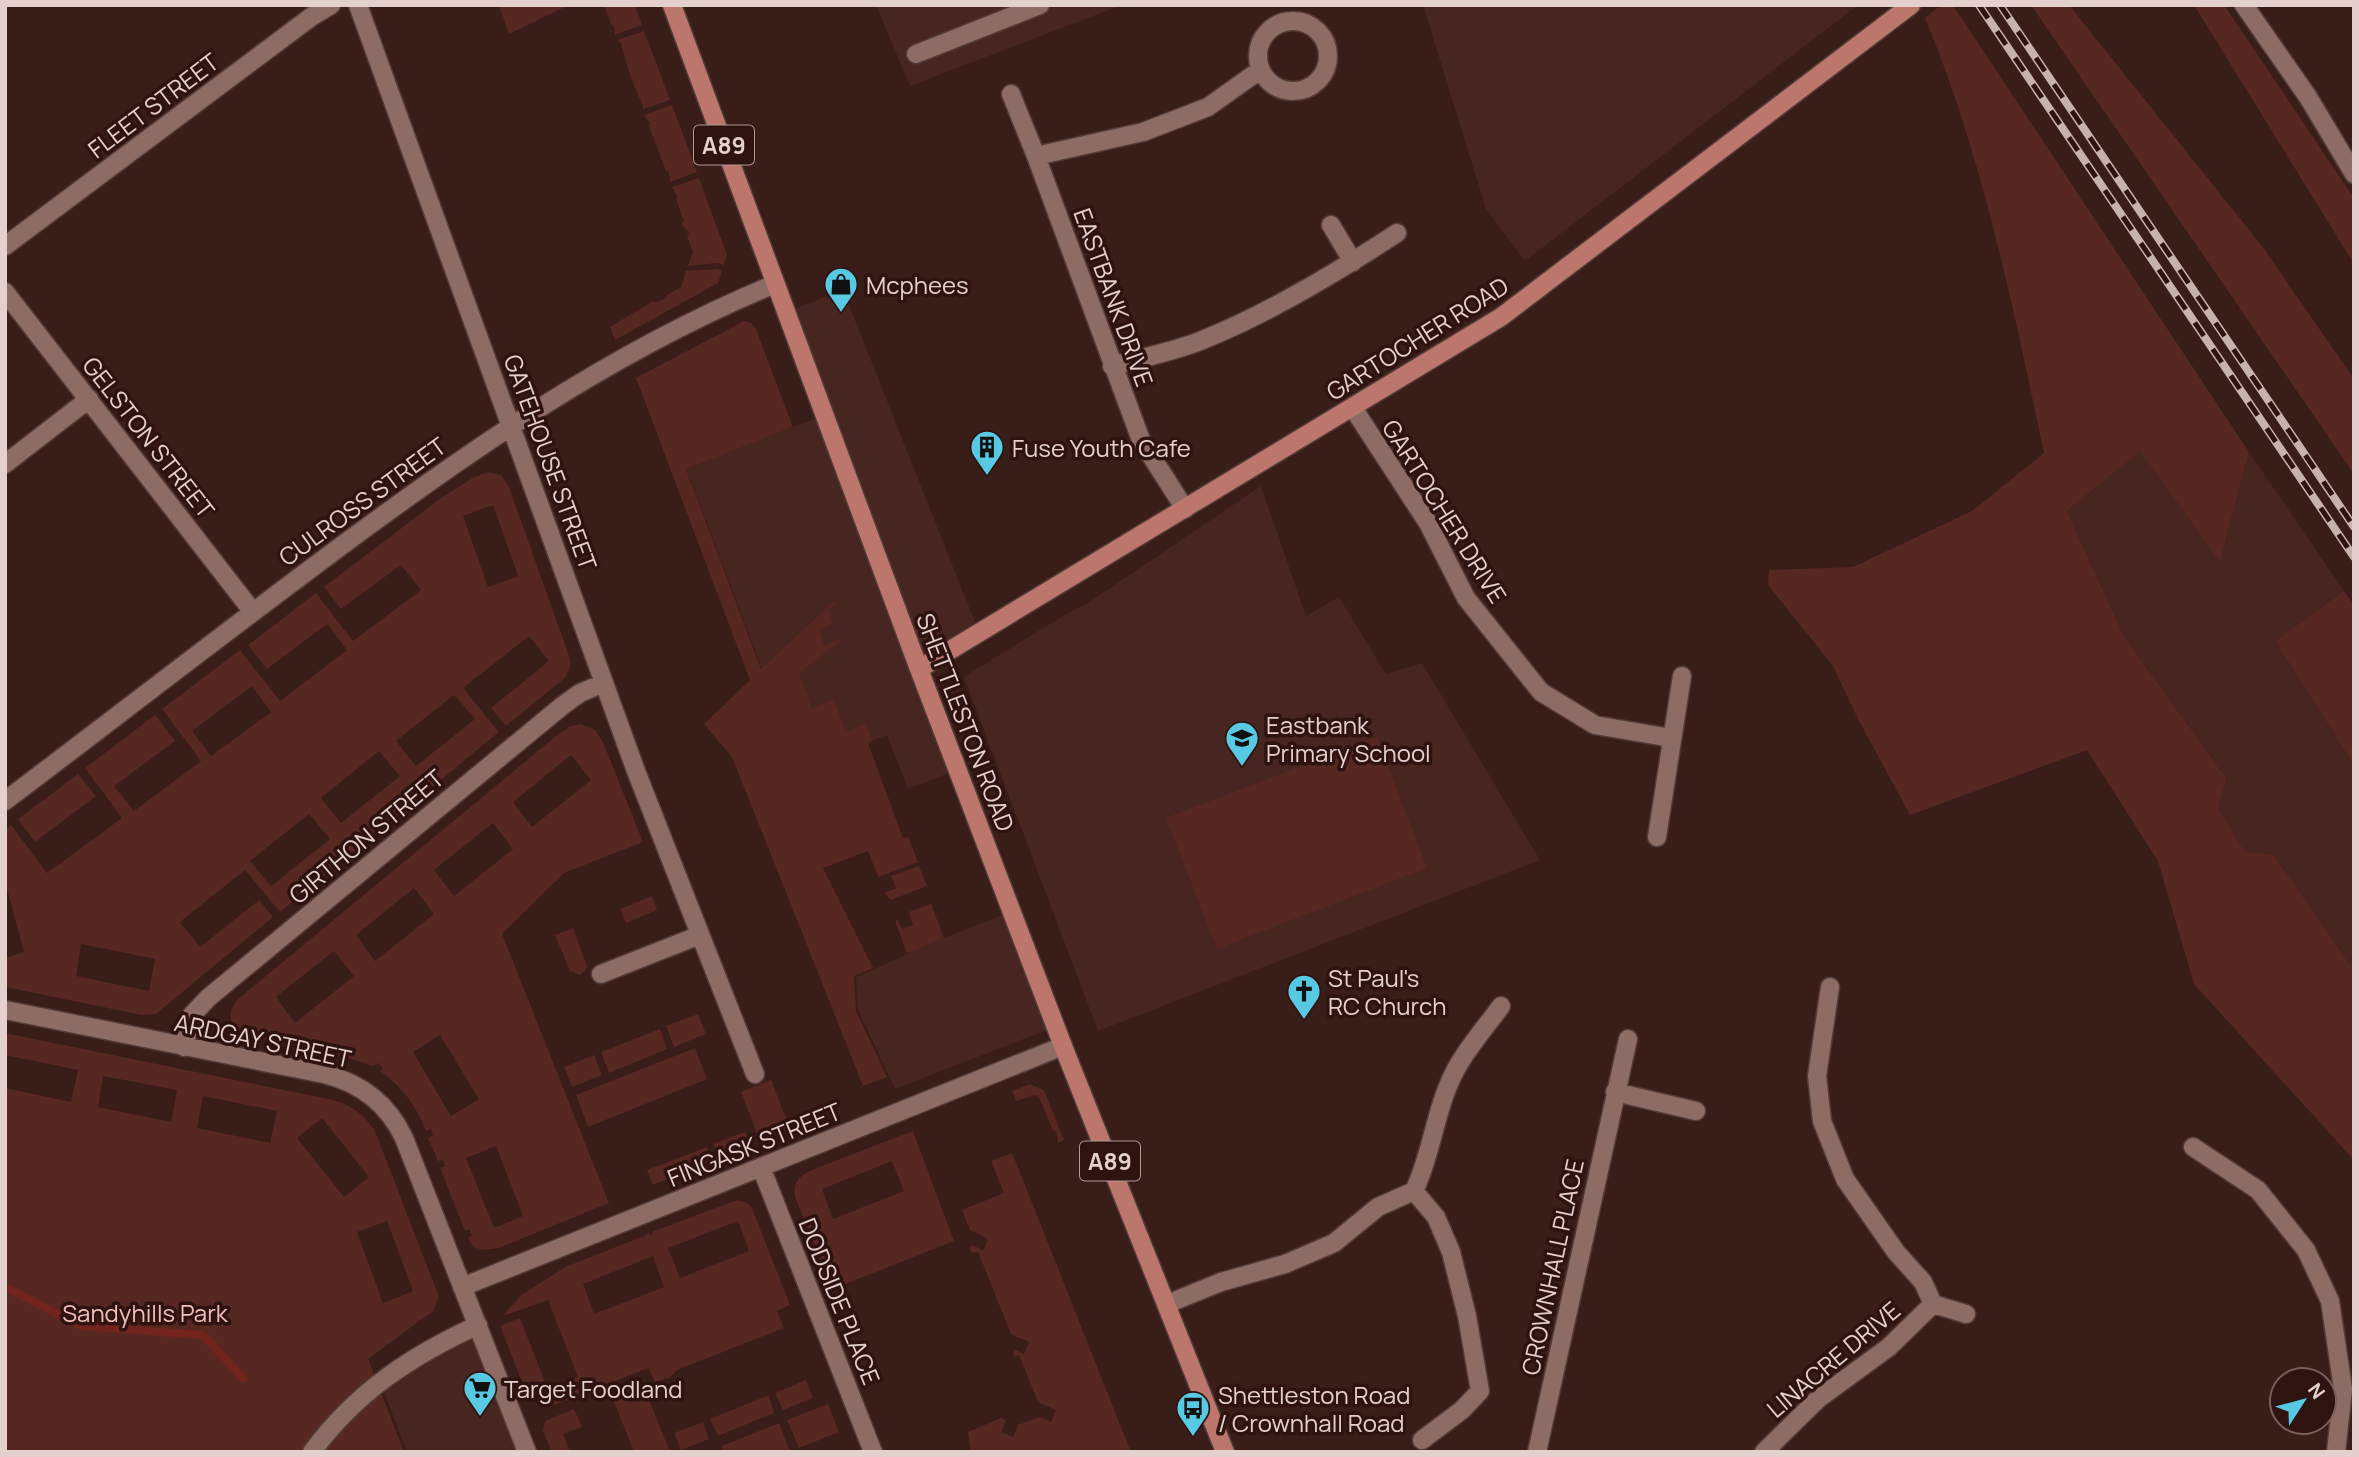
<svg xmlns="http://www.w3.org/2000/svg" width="2359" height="1457" viewBox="0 0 2359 1457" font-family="Manrope,sans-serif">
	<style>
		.built { fill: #472520 }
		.green { fill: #572721; fill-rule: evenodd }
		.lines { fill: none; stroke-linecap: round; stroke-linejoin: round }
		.stream { stroke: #72241c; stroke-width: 8 }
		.minor-casing { stroke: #523b38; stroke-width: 21 }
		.major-casing { stroke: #523b38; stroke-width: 21 }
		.minor { stroke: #8e6c66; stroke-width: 18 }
		.major { stroke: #bc766b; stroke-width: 18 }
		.rail-casing { stroke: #c7b2ae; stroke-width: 8 }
		.rail { stroke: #2e1310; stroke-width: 5; stroke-dasharray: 16; stroke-linecap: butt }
		.labels { text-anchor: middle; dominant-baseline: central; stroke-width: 7; stroke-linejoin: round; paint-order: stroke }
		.shield { fill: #2e1310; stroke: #ad9894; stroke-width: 2 }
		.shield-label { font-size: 23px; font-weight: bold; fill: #e4d1cd }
		.street-label { font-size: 24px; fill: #e4d1cd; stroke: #2e1310 }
		.poi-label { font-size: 24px; fill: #e4d1cd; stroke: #2e1310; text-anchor: start }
		.park-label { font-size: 24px; fill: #f1c1b9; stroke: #2e1310 }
	</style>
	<rect width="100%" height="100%" fill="#391d19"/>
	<path class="built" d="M876 5H1122L910 86Z
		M1423 5H1858L1525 261 1486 209Z
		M843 290 975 622 911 665 954 771 908 789 887 735 867 743 836 767 787 646 762 669 686 468 827 414 792 310Z
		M2140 450 2220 561 2249 452 2344 591 2275 641 2354 765V970L2273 854 2245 853 2218 808 2227 779 2124 636 2067 511Z
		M1261 486 1306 616 1339 597 1386 674 1422 663 1540 860 1098 1031 964 677 1061 617 1088 603Z
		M1008 913 1052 1028 895 1089 858 1010 856 977 910 953V951Z
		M473 1329 523 1452H407L381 1384Z"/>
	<path class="green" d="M499 5H569L509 34Z
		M604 5H635L642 25 615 35 614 26 611 24Z
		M1941 5H1952L1962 19 2249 452 2220 562 2140 451 2067 511 2124 636 2227 779 2218 808 2245 852 2273 854 2354 970V1160L2194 984 2158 861 2087 750 1910 815 1858 719 1833 666 1768 585 1769 570 1853 567 1972 511 2044 453C2013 307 1983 157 1925 18Z
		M2031 5H2069L2262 246 2354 379V474Z
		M2194 5H2224L2354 198V264Z
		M644 31 670 100 643 109V105C633 86 626 64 621 43L617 40Z
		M672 105 697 172 670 182 669 172 666 171 649 126 650 123 644 115Z
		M699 178 727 255 724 265 717 263 688 266 693 252 687 237 689 234 687 229 684 228 682 223 684 222 676 198 677 196 672 187Z
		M717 269 722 271 718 283 615 340 610 327 653 301 654 303 666 298 667 295 681 287 686 271Z
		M744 321 751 323 756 329 793 427 686 469 761 669 835 600 837 605 828 609 833 624 819 630 824 645 845 638 799 673 812 708 834 700 846 732 866 724 872 741 868 743 903 838 908 837 918 862 878 877 868 851 823 868 873 968 854 976 856 1011 887 1077 863 1086 732 757 704 724 750 680 636 378Z
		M488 472 501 475 509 487 569 656 571 665 566 677 506 726 491 708 549 661 529 636 463 688 499 732 280 912 245 870 180 922 200 947 259 900 273 917 156 1014 142 1015 5 987V958L24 952 5 881V829L11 825 47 873 122 818 85 768 155 715 175 741 114 786 134 811 201 761 162 709 240 650 280 701 347 650 327 624 267 669 248 645 316 593 353 641 421 590 401 565 341 609 324 587 437 501 474 477ZM493 505 518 576 488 587 463 516ZM252 686 271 712 211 756 192 731ZM454 695 475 719 416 766 396 741ZM379 751 400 776 341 823 321 798ZM309 814 330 839 271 886 250 861ZM81 944 155 959 149 991 76 976Z
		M2344 591 2354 605V765L2275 641Z
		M581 724 595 730 603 742 643 842 564 873 502 934 609 1203 499 1248C487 1249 474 1254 468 1238L472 1235 470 1229 465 1231 440 1168 445 1166 443 1160 438 1161 428 1138 433 1135 431 1129 426 1131C417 1106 401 1086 380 1071L383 1069 379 1063 373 1066 343 1056 242 1035C229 1024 226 1012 238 999L561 732 571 726ZM571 755 591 780 532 827 513 802ZM493 823 513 849 454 896 434 870ZM414 888 434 914 375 961 356 935ZM334 951 354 976 295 1023 276 997ZM440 1035 479 1099 451 1116 413 1052ZM496 1146 523 1216 494 1228 466 1158Z
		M1377 737 1427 868 1217 949 1166 818Z
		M78 774 96 796 35 842 18 819Z
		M919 866 927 886 891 900 884 893 896 888 891 876Z
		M652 896 657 910 626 923 620 909Z
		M931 904 944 938 907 953 896 923V918L902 929 913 925 909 912Z
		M573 928 587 966 585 971 580 975 570 971 555 935Z
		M698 1014 706 1034 674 1047 666 1026Z
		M660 1029 667 1049 609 1073 601 1052Z
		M5 1033 333 1100C352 1105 364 1115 375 1131L439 1297 433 1311 368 1359 404 1452H5V1088L71 1102 78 1070 5 1055ZM103 1076 177 1090 171 1122 98 1107ZM203 1096 277 1111 270 1143 197 1128ZM322 1118 369 1177 344 1197 297 1138ZM387 1221 413 1291 383 1303 357 1232Z
		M695 1048 707 1079 588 1127 576 1095Z
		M594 1055 602 1075 572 1087 564 1067Z
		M771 1080 790 1129 760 1141 741 1092Z
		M1030 1084 1044 1090 1064 1140 1058 1143 1057 1132 1053 1131 1039 1097 1035 1095 1016 1101 1012 1091Z
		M913 1131 954 1241 833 1289 795 1197C792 1181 801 1175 814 1169ZM892 1161 904 1191 833 1219 822 1189Z
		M745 1132 751 1146 719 1158 713 1144Z
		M707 1147 712 1161 653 1185 647 1170Z
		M1012 1153 1015 1160 1131 1452H971L968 1432 1001 1418 1006 1420 1001 1432 1013 1437 1018 1425 1040 1417 1051 1422 1056 1410 1038 1402 1019 1355 1014 1357 1013 1349 1024 1354 1029 1342 1011 1334 978 1252 972 1253 970 1248 972 1245 983 1250 988 1239 970 1230 962 1210 1004 1193 991 1161Z
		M737 1200 747 1203 752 1208 790 1305 777 1311 784 1328 677 1370 669 1378 655 1382 648 1368 554 1405 549 1388 578 1377 548 1300 506 1315 504 1314 522 1295 565 1267 644 1236 645 1238V1235L649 1233 651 1236 654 1231ZM738 1221 749 1251 680 1278 668 1248ZM653 1256 664 1287 594 1314 583 1284Z
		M520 1318 548 1390 528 1397 500 1326Z
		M806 1380 813 1398 783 1410 775 1393Z
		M642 1382 670 1452H634L611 1394Z
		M769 1395 774 1413 718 1436 710 1419Z
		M828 1404 839 1432 799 1448 787 1420Z
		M574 1409 582 1427 563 1434 570 1452H552L543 1431 545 1421Z
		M703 1422 709 1439 681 1450 674 1433Z
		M779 1423 790 1452H724L722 1446Z"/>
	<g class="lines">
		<path class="stream" d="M5 1287 81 1326 203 1335 243 1378"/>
		<defs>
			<path id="minor" d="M358 5 636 771 755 1074
				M2244 5 2308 97 2354 174
				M1258 56a35 35 0 1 1 70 0a35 35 0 1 1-70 0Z
				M916 54 1040 5
				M1011 94 1036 156 1141 440 1185 509
				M1036 156 1143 132 1208 107 1260 70
				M1331 225 1353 262
				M5 246 311 17 331 5
				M5 292 253 612
				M1112 366C1141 358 1172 352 1200 341 1268 314 1336 273 1397 233
				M1353 408 1428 523 1466 598 1541 692 1595 725 1671 738
				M5 464 89 399
				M5 801C108 723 210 644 313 567 457 459 607 353 775 284
				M1657 837 1682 676
				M601 974 700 935
				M5 1010 324 1074C361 1083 388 1104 404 1138L527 1452
				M184 1047 192 1015 208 998 562 706 580 693 604 683
				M1615 1092 1696 1111
				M2193 1147 2258 1190 2306 1250 2330 1301 2343 1389 2336 1452
				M761 1167 873 1452
				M1414 1191 1436 1217 1451 1252 1467 1316 1480 1391 1462 1410 1422 1440
				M462 1287 1063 1046
				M1167 1304 1221 1282 1285 1264 1334 1243 1378 1207 1414 1191C1432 1154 1435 1110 1454 1073 1465 1050 1486 1027 1501 1006
				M1933 1304 1966 1314
				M312 1452C356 1392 411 1356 478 1325
				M1537 1452 1628 1039
				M1764 1452 1818 1399 1889 1347 1933 1304 1923 1282 1896 1252 1845 1179 1822 1121 1817 1076 1830 987"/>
			<path id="major" d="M672 5 919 669 1063 1046 1225 1452
				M919 669 1501 317 1911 5"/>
		</defs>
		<use href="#minor" class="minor-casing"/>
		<use href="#major" class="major-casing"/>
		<use href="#minor" class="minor"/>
		<use href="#major" class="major"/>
		<defs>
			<path id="rail" d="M1979 5 2354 557
				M2000 5 2354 527"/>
		</defs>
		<use href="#rail" class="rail-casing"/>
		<use href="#rail" class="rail"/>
	</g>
	<defs>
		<symbol id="shop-pin" viewBox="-11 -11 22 30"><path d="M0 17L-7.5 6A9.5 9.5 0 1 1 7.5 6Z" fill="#58c9e3" stroke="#2e1310"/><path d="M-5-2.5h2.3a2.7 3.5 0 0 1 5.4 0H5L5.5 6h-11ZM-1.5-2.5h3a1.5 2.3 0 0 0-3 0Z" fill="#111"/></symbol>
		<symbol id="building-pin" viewBox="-11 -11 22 30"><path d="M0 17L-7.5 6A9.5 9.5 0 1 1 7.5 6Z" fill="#58c9e3" stroke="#2e1310"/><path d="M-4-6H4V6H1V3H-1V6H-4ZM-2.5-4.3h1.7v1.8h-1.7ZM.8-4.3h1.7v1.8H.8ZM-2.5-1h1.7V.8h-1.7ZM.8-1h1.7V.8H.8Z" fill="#111"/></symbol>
		<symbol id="school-pin" viewBox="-11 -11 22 30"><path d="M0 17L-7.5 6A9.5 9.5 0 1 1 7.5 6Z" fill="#58c9e3" stroke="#2e1310"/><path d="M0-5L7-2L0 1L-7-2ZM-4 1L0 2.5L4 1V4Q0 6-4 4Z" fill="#111"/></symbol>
		<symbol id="church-pin" viewBox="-11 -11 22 30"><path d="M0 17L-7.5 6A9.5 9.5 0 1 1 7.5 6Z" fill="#58c9e3" stroke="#2e1310"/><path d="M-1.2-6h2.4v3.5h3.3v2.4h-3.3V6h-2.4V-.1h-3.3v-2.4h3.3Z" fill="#111"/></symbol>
		<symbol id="supermarket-pin" viewBox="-11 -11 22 30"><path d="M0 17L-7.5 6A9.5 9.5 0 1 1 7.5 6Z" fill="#58c9e3" stroke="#2e1310"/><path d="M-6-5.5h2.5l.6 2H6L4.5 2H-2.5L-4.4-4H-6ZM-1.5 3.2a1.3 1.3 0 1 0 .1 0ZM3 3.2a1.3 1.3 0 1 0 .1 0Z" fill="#111"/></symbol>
		<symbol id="bus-pin" viewBox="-11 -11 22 30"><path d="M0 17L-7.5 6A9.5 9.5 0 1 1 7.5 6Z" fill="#58c9e3" stroke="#2e1310"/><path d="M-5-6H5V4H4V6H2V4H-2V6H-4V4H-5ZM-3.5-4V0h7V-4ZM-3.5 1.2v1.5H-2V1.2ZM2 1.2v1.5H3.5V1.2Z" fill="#111"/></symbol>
	</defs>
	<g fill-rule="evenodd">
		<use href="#shop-pin" x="822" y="265" width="38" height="52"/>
		<use href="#building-pin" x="968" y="428" width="38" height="52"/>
		<use href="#school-pin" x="1223" y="719" width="38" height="52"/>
		<use href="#church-pin" x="1285" y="972" width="38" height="52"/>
		<use href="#supermarket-pin" x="461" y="1369" width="38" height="52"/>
		<use href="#bus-pin" x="1174" y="1389" width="38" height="52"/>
	</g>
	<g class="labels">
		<g class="shield">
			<rect x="694" y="125.5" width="60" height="39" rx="5"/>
			<rect x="1080" y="1141.5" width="60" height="39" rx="5"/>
		</g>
		<g class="shield-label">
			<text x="724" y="145">A89</text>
			<text x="1110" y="1161">A89</text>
		</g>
		<g class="street-label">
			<text transform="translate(153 105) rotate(-37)">FLEET STREET</text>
			<text transform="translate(1114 297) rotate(70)">EASTBANK DRIVE</text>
			<text transform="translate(1417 338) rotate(-32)">GARTOCHER ROAD</text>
			<text transform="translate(149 437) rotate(52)">GELSTON STREET</text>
			<text transform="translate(551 462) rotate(70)">GATEHOUSE STREET</text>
			<text transform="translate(362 501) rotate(-36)">CULROSS STREET</text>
			<text transform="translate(1445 511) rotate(58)">GARTOCHER DRIVE</text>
			<text transform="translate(966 722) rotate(69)">SHETTLESTON ROAD</text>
			<text transform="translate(366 836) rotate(-40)">GIRTHON STREET</text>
			<text transform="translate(263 1040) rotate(12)">ARDGAY STREET</text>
			<text transform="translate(754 1144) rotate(-22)">FINGASK STREET</text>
			<text transform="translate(1552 1267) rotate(-78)">CROWNHALL PLACE</text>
			<text transform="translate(840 1301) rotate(68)">DODSIDE PLACE</text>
			<text transform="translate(1833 1359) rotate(-40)">LINACRE DRIVE</text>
		</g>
		<g class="poi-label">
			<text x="866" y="284">Mcphees</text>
			<text x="1012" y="447">Fuse Youth Cafe</text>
			<text x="1266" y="724">Eastbank<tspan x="1266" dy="28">Primary School</tspan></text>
			<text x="1328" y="977">St Paul's<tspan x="1328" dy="28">RC Church</tspan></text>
			<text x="504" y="1388">Target Foodland</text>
			<text x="1218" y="1394">Shettleston Road<tspan x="1218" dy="28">/ Crownhall Road</tspan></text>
		</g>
		<g class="park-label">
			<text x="145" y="1312">Sandyhills Park</text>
		</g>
	</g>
	<rect width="2359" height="1457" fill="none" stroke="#e4d1cd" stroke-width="14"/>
	<g transform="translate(2303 1401) rotate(54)"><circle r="33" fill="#2e1310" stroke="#775f5c" stroke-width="2"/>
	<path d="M0-5L12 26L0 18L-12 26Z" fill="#58c9e3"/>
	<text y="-10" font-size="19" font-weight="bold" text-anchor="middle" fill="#e4d1cd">N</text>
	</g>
</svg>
